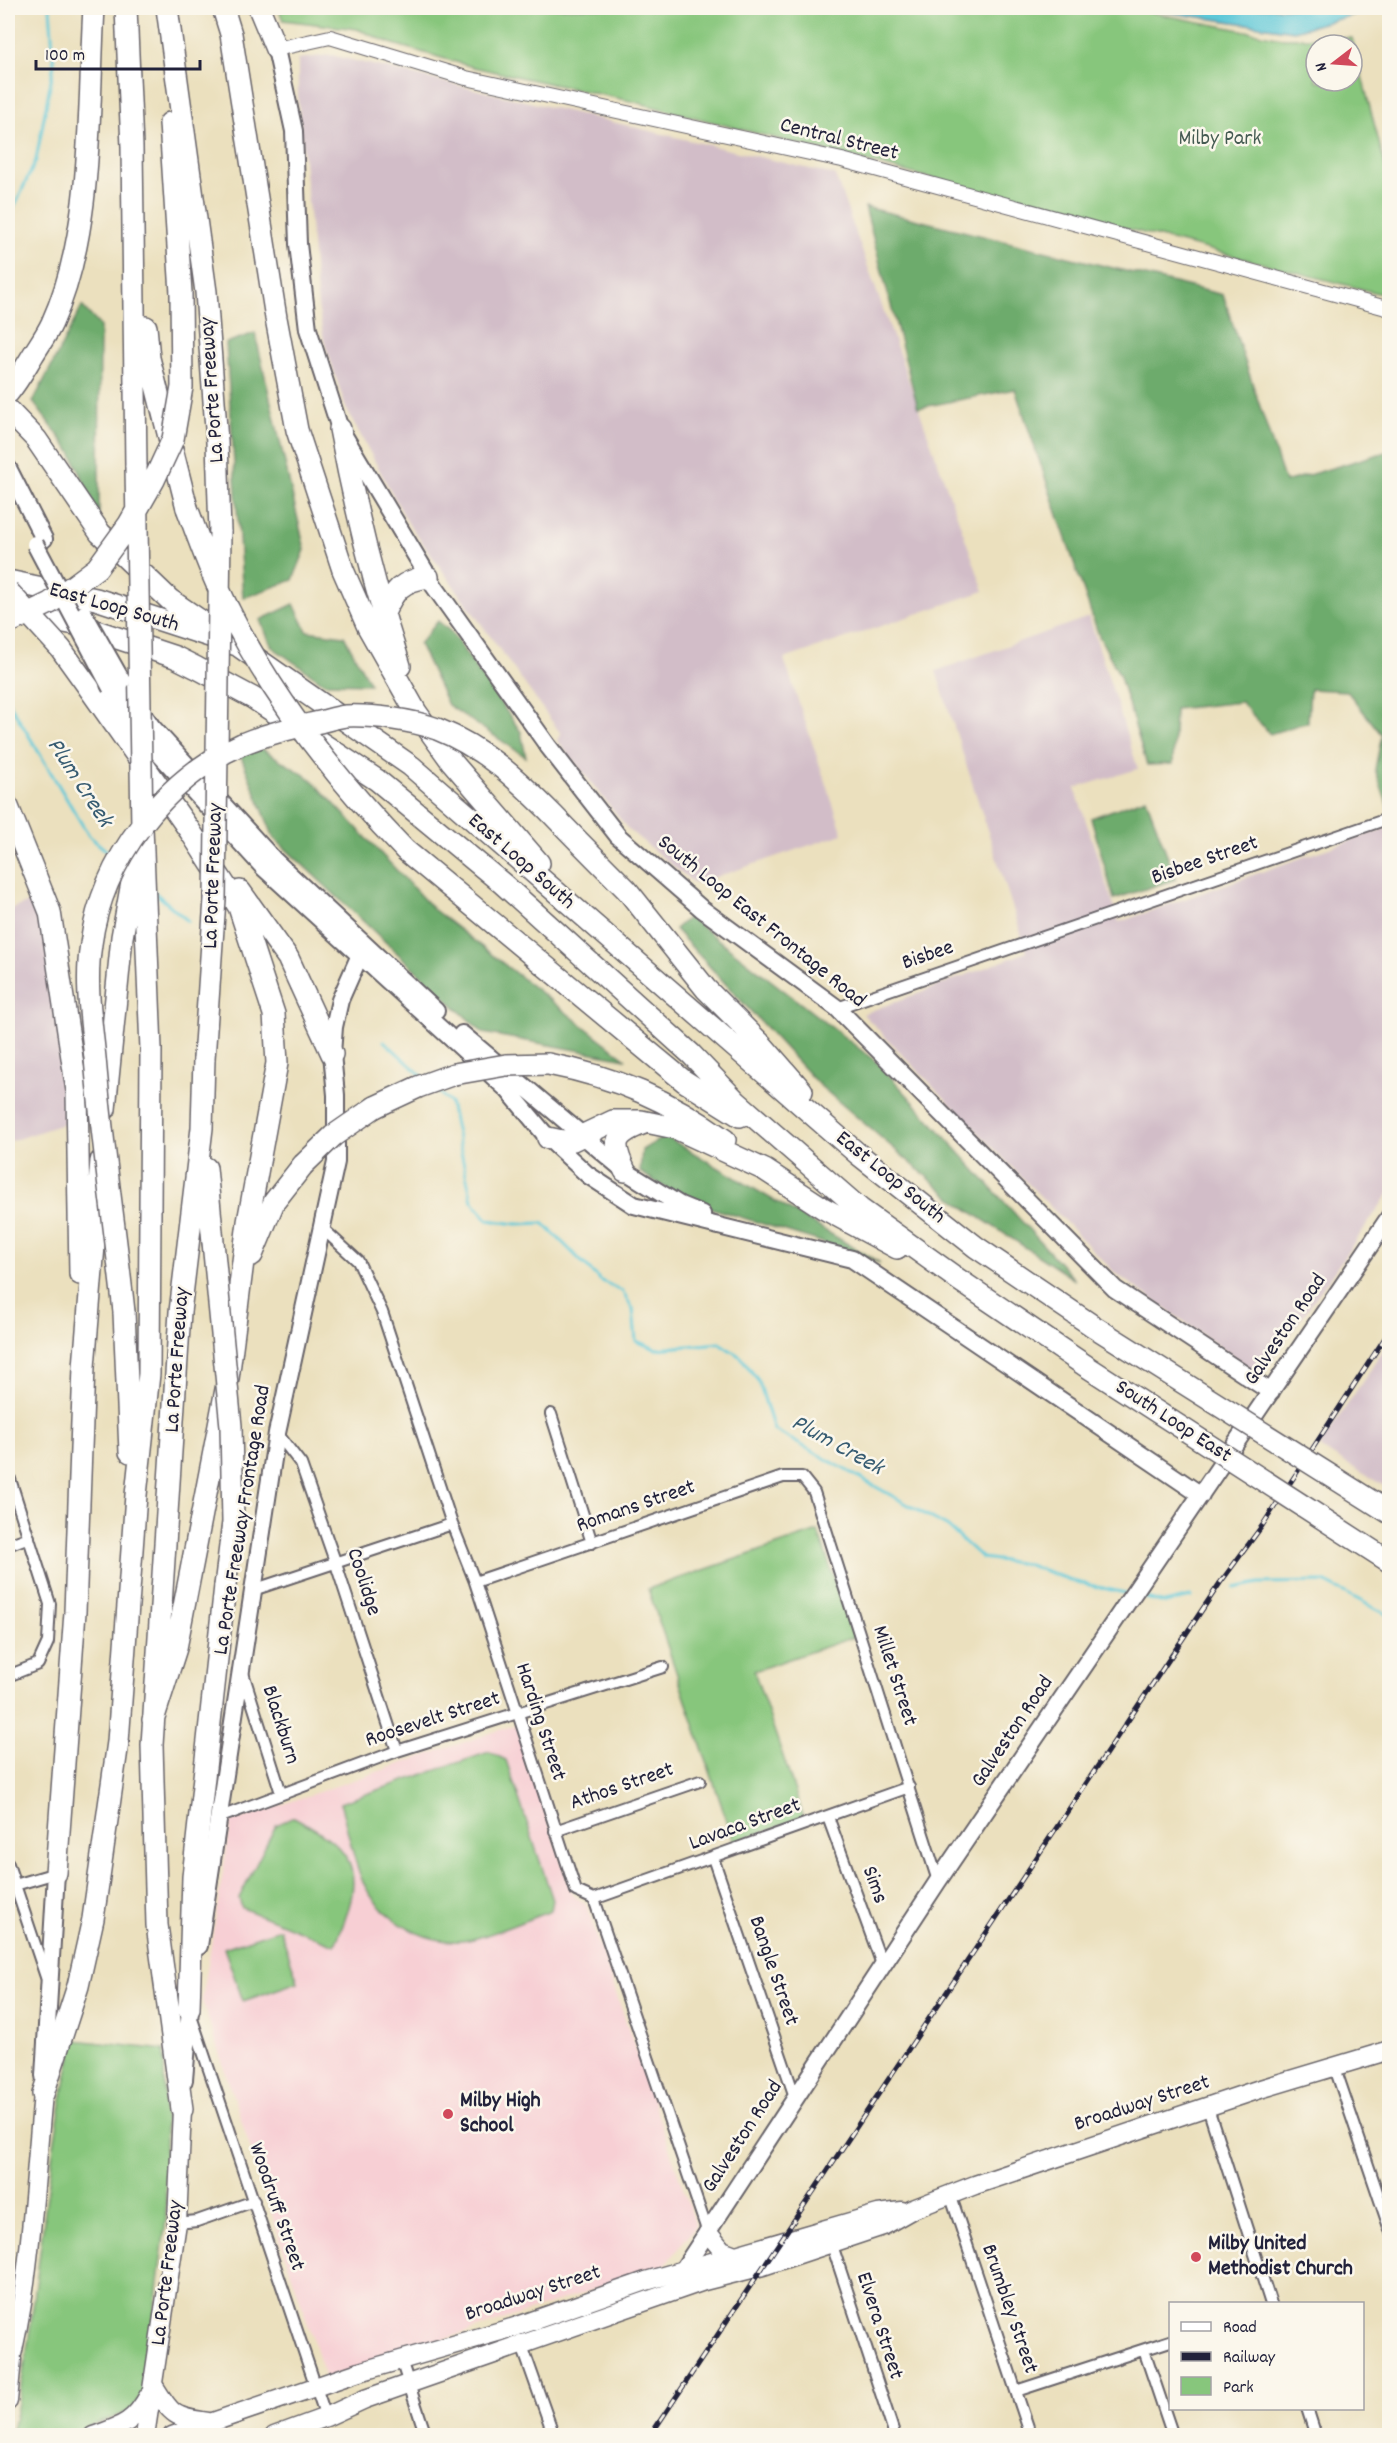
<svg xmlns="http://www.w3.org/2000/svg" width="1397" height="2443" viewBox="0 0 1397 2443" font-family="Dekko,sans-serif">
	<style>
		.built { fill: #f7cfd4 }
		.industrial { fill: #d2bdc8 }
		.green { fill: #87c67c; stroke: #54745c; stroke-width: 1.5; fill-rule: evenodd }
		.forest { fill: #6dab6c; stroke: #486654; stroke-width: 1.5 }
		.water { fill: #5dc8d8; stroke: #40758a; stroke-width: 1.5 }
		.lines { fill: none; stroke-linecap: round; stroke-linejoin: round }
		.stream { stroke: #5dc8d8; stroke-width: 3 }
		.minor-casing { stroke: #686469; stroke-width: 14 }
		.tertiary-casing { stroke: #686469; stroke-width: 16 }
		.secondary-casing { stroke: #686469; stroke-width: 20 }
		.primary-casing { stroke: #686469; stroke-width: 21 }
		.motorway-casing { stroke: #686469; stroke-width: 24 }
		.minor { stroke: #fff; stroke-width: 10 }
		.tertiary { stroke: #fff; stroke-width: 14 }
		.secondary { stroke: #fff; stroke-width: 16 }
		.primary { stroke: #fff; stroke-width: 18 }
		.motorway { stroke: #fff; stroke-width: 21 }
		.rail-casing { stroke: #22223b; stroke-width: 5 }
		.rail { stroke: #fbf7ec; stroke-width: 3; stroke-dasharray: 9; stroke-linecap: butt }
		.secondary-bridge-casing { stroke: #686469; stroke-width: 20; stroke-linecap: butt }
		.motorway-bridge-casing { stroke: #686469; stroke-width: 24; stroke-linecap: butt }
		.secondary-bridge { stroke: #fff; stroke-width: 16 }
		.motorway-bridge { stroke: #fff; stroke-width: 21 }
		.poi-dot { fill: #d1495b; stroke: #fbf7ec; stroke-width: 2 }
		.labels { text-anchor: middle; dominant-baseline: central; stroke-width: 5; stroke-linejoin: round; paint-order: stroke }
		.park-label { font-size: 22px; fill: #455b52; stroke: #fbf7ec }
		.street-label { font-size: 22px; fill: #22223b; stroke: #fbf7ec }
		.poi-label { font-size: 22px; font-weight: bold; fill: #22223b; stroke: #fbf7ec; text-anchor: start }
		.water-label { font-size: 24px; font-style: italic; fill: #375c72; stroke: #fbf7ec }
	</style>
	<rect width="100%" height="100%" fill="#fbf7ec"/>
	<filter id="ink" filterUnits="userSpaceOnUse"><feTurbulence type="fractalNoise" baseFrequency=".0167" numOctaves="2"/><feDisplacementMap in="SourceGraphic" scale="12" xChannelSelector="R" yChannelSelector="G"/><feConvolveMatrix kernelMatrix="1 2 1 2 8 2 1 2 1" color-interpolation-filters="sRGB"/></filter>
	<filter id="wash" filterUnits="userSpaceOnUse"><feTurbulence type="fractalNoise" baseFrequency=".008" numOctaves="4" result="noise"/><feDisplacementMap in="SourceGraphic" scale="24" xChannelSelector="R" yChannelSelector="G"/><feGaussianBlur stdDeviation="1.35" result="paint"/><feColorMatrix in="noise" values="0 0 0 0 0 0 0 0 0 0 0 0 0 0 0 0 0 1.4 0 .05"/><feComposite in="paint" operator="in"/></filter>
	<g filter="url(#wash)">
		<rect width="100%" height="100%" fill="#ebe0be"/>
		<path class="built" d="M517 1724 572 1894 586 1905 696 2226 664 2266 326 2379 202 2001 231 1822Z"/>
		<path class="industrial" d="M331 55 835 175 984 591 784 659 843 834 695 884 629 830 557 740 561 734 408 523 346 408 324 341 318 306 298 99V59Z
			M1089 617 1138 769 1075 788 1119 922 1389 827V1193L1261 1376 1115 1273 863 1014 1027 952 936 671Z
			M35 900 52 966 64 1047 69 1122 8 1142V910Z
			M1389 1342V1489L1319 1447Z"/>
		<path class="green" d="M278 8H1127L1282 38H1352L1389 181V296L635 102 473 67 390 43 357 29 283 20ZM1316 45H1352V81H1316Z
			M818 1531 854 1637 754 1671 804 1818 734 1842 648 1589Z
			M489 1752 506 1760 553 1900 551 1911C525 1920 500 1932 473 1939 432 1950 380 1920 363 1882 352 1858 348 1828 340 1803Z
			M294 1817C363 1853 364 1877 335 1945L242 1908 239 1898 276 1825Z
			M280 1929 298 1982 243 2001 224 1948Z
			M75 2040 164 2050 166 2219 144 2394 128 2412 67 2435H15L12 2431C41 2302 42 2169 75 2040Z"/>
		<path class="forest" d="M865 207 1223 295 1285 482 1389 451V810L1375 769 1382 735 1347 691 1310 689 1308 722 1270 734 1241 702 1175 709 1173 764 1147 765 1119 674 1099 636 1015 389 918 408Z
			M82 306 100 326 99 516 71 452 33 402Z
			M255 333 305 550 293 580 243 598 226 343Z
			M294 604 307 631 344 636 370 684 324 683 272 647 260 620Z
			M438 621 451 632 521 732 526 757 448 705 419 644Z
			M256 745 311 779 433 909 626 1059 483 1033 274 838 237 747Z
			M1146 798 1176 879 1114 899 1091 818Z
			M689 917 879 1064 1075 1280 959 1204 818 1084 675 929Z
			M665 1136 880 1263 815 1240 685 1200 640 1172 642 1150Z"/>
		<path class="water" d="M1138 8H1379L1294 31Z"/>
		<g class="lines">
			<path class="stream" d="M8 220 36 160 54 64 50 8
				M8 701 89 836 114 857
				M153 891 188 921
				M384 1041 422 1076
				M435 1088 450 1103 472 1201 488 1220 516 1224 543 1223 600 1280 622 1291 633 1309 636 1341 656 1349 719 1343 741 1357 759 1382 774 1430 948 1527 982 1558 1026 1564 1076 1582 1125 1593
				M1235 1588 1259 1583 1324 1582 1390 1616
				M1138 1596 1165 1603 1191 1597"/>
		</g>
	</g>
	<g filter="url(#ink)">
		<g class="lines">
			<defs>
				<path id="minor" d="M837 1008 1390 818
					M322 1228 358 1261 382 1312 452 1524 475 1582 576 1891 594 1899 708 2233
					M551 1414 592 1543
					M277 1433 301 1464 336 1564 397 1751
					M8 1473 50 1604 48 1642 38 1664 8 1676
					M8 1545 29 1537
					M475 1582 783 1477H802L814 1492 938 1881
					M253 1590 452 1524
					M243 1673 281 1793
					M828 1817 883 1967
					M218 1818 397 1751 663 1667
					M555 1831 700 1781
					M713 1858 795 2097
					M8 1864 46 1977
					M8 1887 56 1873
					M594 1899 909 1787
					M192 2019 326 2417
					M1335 2068 1390 2230
					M1208 2108 1271 2304
					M950 2194 1031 2436
					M177 2223 197 2221 254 2201
					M830 2239 895 2436
					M520 2340 554 2436
					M1144 2350 1173 2436
					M401 2360 426 2436
					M1016 2391 1170 2341
					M1307 2408 1316 2436"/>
				<path id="tertiary" d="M276 49 330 37 466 78 842 160 1390 309"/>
				<path id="secondary" d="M276 49 294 131 298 244 308 329 340 429 434 586 548 746 618 836 702 909 837 1008 1115 1289 1271 1392
					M8 468 44 539
					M122 681 152 727 273 859 436 1011
					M111 688 142 735 264 868 508 1090 548 1138 588 1175 634 1205 852 1259 1201 1495
					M462 1034 625 1171 680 1205 702 1214
					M199 1946 277 1433 336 1162V1095L332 1054 334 1027 340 1000 359 957 368 948
					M44 2076 56 1873
					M184 2080 191 1998
					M682 2271 938 1881 1390 1216"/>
				<path id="primary" d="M708 2233 722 2250 735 2255
					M8 2371C31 2283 34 2185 43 2094
					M154 2386C172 2416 174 2417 208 2422
					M8 2401 12 2359
					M93 2436C122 2426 134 2423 149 2395
					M145 2436 177 2223 182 2109
					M172 2436 359 2372 515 2327 646 2281 878 2214 902 2211
					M274 2436 326 2417 365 2399 704 2281 763 2266 883 2226 913 2209 975 2185 1260 2089 1390 2050"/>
				<path id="motorway" d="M126 8 132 147 136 467
					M167 8 206 292 217 442 220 532
					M223 8 231 34 276 318 297 430 343 570 368 627 416 712 452 762 539 863
					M259 8 276 49
					M170 123 181 293
					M146 327 149 358 187 508
					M8 393C18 381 25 368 33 355 39 345 47 334 52 323 94 231 88 108 94 8
					M8 410 36 439 100 533 170 600 214 630
					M340 429C355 509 375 589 400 666
					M8 581 96 599 237 645 411 766 858 1154 976 1247 1093 1326
					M20 614 75 624 175 657 197 668 253 698 377 780 503 884 691 1054 737 1102 860 1209 959 1280 1086 1366
					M383 615C394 590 401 581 428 577
					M89 688 190 831 239 907 274 1014 277 1063 248 1222 228 1379 176 1648 153 1720
					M8 807 50 912 77 1091 80 1274
					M405 850 684 1081 740 1116
					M627 890 706 989 761 1044 802 1091
					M240 891 288 958 332 1054
					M548 1064C616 1077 669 1100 725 1140
					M375 1107 418 1087 454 1074
					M105 1109 122 937 135 866
					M548 1138 562 1141 573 1140 613 1121H641L675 1128 765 1170 823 1208 897 1248
					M206 1168 213 1242
					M625 1171C611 1141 614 1135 644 1123
					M252 1255 274 1202 303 1165
					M124 1312 130 1452
					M56 1873 75 1612 84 1367 101 1161
					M189 2009 193 1877 225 1586
					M43 2094 78 1986 93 1919 118 1742 136 1495 149 1374 151 1049 142 827
					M182 2109 157 1925 152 1745 180 1312 202 1128 204 1059"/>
			</defs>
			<use href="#minor" class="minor-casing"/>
			<use href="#tertiary" class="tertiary-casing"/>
			<use href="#secondary" class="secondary-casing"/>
			<use href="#primary" class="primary-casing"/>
			<use href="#motorway" class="motorway-casing"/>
			<use href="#minor" class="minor"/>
			<use href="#tertiary" class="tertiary"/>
			<use href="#secondary" class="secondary"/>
			<use href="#primary" class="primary"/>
			<use href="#motorway" class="motorway"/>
			<defs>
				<path id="rail" d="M650 2436 1220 1583 1262 1526 1390 1330"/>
			</defs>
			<use href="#rail" class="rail-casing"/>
			<use href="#rail" class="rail"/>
			<defs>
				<path id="secondary-bridge" d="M35 544 111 688
					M84 614 122 681"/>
				<path id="motorway-bridge" d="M136 467 142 827
					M187 508C200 542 212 578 229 610 274 700 335 778 405 850
					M8 591 61 649 89 688
					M8 623 50 603 97 568 129 524 154 480 173 439 182 387 181 293
					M204 1059 215 899 220 532
					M454 1074 506 1065 548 1064
					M303 1165 333 1136 375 1107
					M213 1242 231 1426 233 1522 225 1586
					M124 1312C115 1227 102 1143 95 1058 91 1020 85 982 91 944 102 860 164 779 242 744 266 734 289 729 315 723 325 721 336 717 346 716 374 715 412 720 437 729 485 748 519 781 554 816 578 841 602 865 627 890
					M1093 1326 1390 1513
					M1086 1366 1390 1562"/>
			</defs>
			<use href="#secondary-bridge" class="secondary-bridge-casing"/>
			<use href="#motorway-bridge" class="motorway-bridge-casing"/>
			<use href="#secondary-bridge" class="secondary-bridge"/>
			<use href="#motorway-bridge" class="motorway-bridge"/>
		</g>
	</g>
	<g class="poi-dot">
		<circle cx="448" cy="2114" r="6"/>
		<circle cx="1196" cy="2257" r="6"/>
	</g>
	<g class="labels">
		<g class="park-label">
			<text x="1220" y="139">Milby Park</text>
		</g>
		<g class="street-label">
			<text transform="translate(839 140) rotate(14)">Central Street</text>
			<text transform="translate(213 390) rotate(-94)">La Porte Freeway</text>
			<text transform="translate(114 608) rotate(16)">East Loop South</text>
			<text transform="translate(1205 861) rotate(-19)">Bisbee Street</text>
			<text transform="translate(521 862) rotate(41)">East Loop South</text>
			<text transform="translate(214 876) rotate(-88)">La Porte Freeway</text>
			<text transform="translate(761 922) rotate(39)">South Loop East Frontage Road</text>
			<text transform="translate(928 956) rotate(-19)">Bisbee</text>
			<text transform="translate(890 1178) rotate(39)">East Loop South</text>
			<text transform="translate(1286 1330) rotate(-56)">Galveston Road</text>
			<text transform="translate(178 1360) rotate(-86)">La Porte Freeway</text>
			<text transform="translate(1173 1422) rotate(33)">South Loop East</text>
			<text transform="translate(636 1507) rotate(-19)">Romans Street</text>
			<text transform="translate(243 1520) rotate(-81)">La Porte Freeway Frontage Road</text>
			<text transform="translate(363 1582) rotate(72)">Coolidge</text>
			<text transform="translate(894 1676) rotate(72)">Millet Street</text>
			<text transform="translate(433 1720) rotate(-18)">Roosevelt Street</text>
			<text transform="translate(540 1722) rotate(72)">Harding Street</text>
			<text transform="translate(280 1725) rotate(72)">Blackburn</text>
			<text transform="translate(1013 1732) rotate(-56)">Galveston Road</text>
			<text transform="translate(622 1787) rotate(-19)">Athos Street</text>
			<text transform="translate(745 1825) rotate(-20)">Lavaca Street</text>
			<text transform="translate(874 1885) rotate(70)">Sims</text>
			<text transform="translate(773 1971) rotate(71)">Bangle Street</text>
			<text transform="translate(1142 2104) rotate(-18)">Broadway Street</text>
			<text transform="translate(743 2137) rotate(-57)">Galveston Road</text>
			<text transform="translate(276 2207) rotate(71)">Woodruff Street</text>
			<text transform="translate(168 2273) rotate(-83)">La Porte Freeway</text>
			<text transform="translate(533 2294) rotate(-18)">Broadway Street</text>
			<text transform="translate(1009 2309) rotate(71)">Brumbley Street</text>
			<text transform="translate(879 2326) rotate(72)">Elvera Street</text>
		</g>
		<g class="poi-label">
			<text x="460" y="2101">Milby High<tspan x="460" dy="25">School</tspan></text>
			<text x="1208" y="2244">Milby United<tspan x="1208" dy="25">Methodist Church</tspan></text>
		</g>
		<g class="water-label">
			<text transform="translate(79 783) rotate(57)">Plum Creek</text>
			<text transform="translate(837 1446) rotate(29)">Plum Creek</text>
		</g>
	</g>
	<rect width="1397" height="2443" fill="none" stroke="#fbf7ec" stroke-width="30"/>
	<rect x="1169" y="2302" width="195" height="108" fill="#fbf7ec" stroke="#a4a2a5" stroke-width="1.5"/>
	<rect x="1181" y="2322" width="30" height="9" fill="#ffffff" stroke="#a4a2a5" stroke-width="1.5"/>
	<text x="1223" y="2332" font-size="18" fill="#22223b">Road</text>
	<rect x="1181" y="2352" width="30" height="9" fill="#22223b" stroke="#a4a2a5" stroke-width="1.5"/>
	<text x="1223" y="2362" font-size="18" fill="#22223b">Railway</text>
	<rect x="1181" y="2377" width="30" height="18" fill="#87c67c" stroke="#a4a2a5" stroke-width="1.5"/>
	<text x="1223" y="2392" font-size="18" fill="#22223b">Park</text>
	<g transform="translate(1334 63) rotate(253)"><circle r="28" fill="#fbf7ec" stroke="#a4a2a5" stroke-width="1.5"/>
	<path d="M0-4.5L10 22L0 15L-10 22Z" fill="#d1495b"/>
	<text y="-9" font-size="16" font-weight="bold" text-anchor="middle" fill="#22223b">N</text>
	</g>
	<path d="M36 60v9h164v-9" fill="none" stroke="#22223b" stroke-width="3"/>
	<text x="45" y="60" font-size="18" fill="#22223b" stroke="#fbf7ec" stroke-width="4.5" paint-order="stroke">100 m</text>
</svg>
